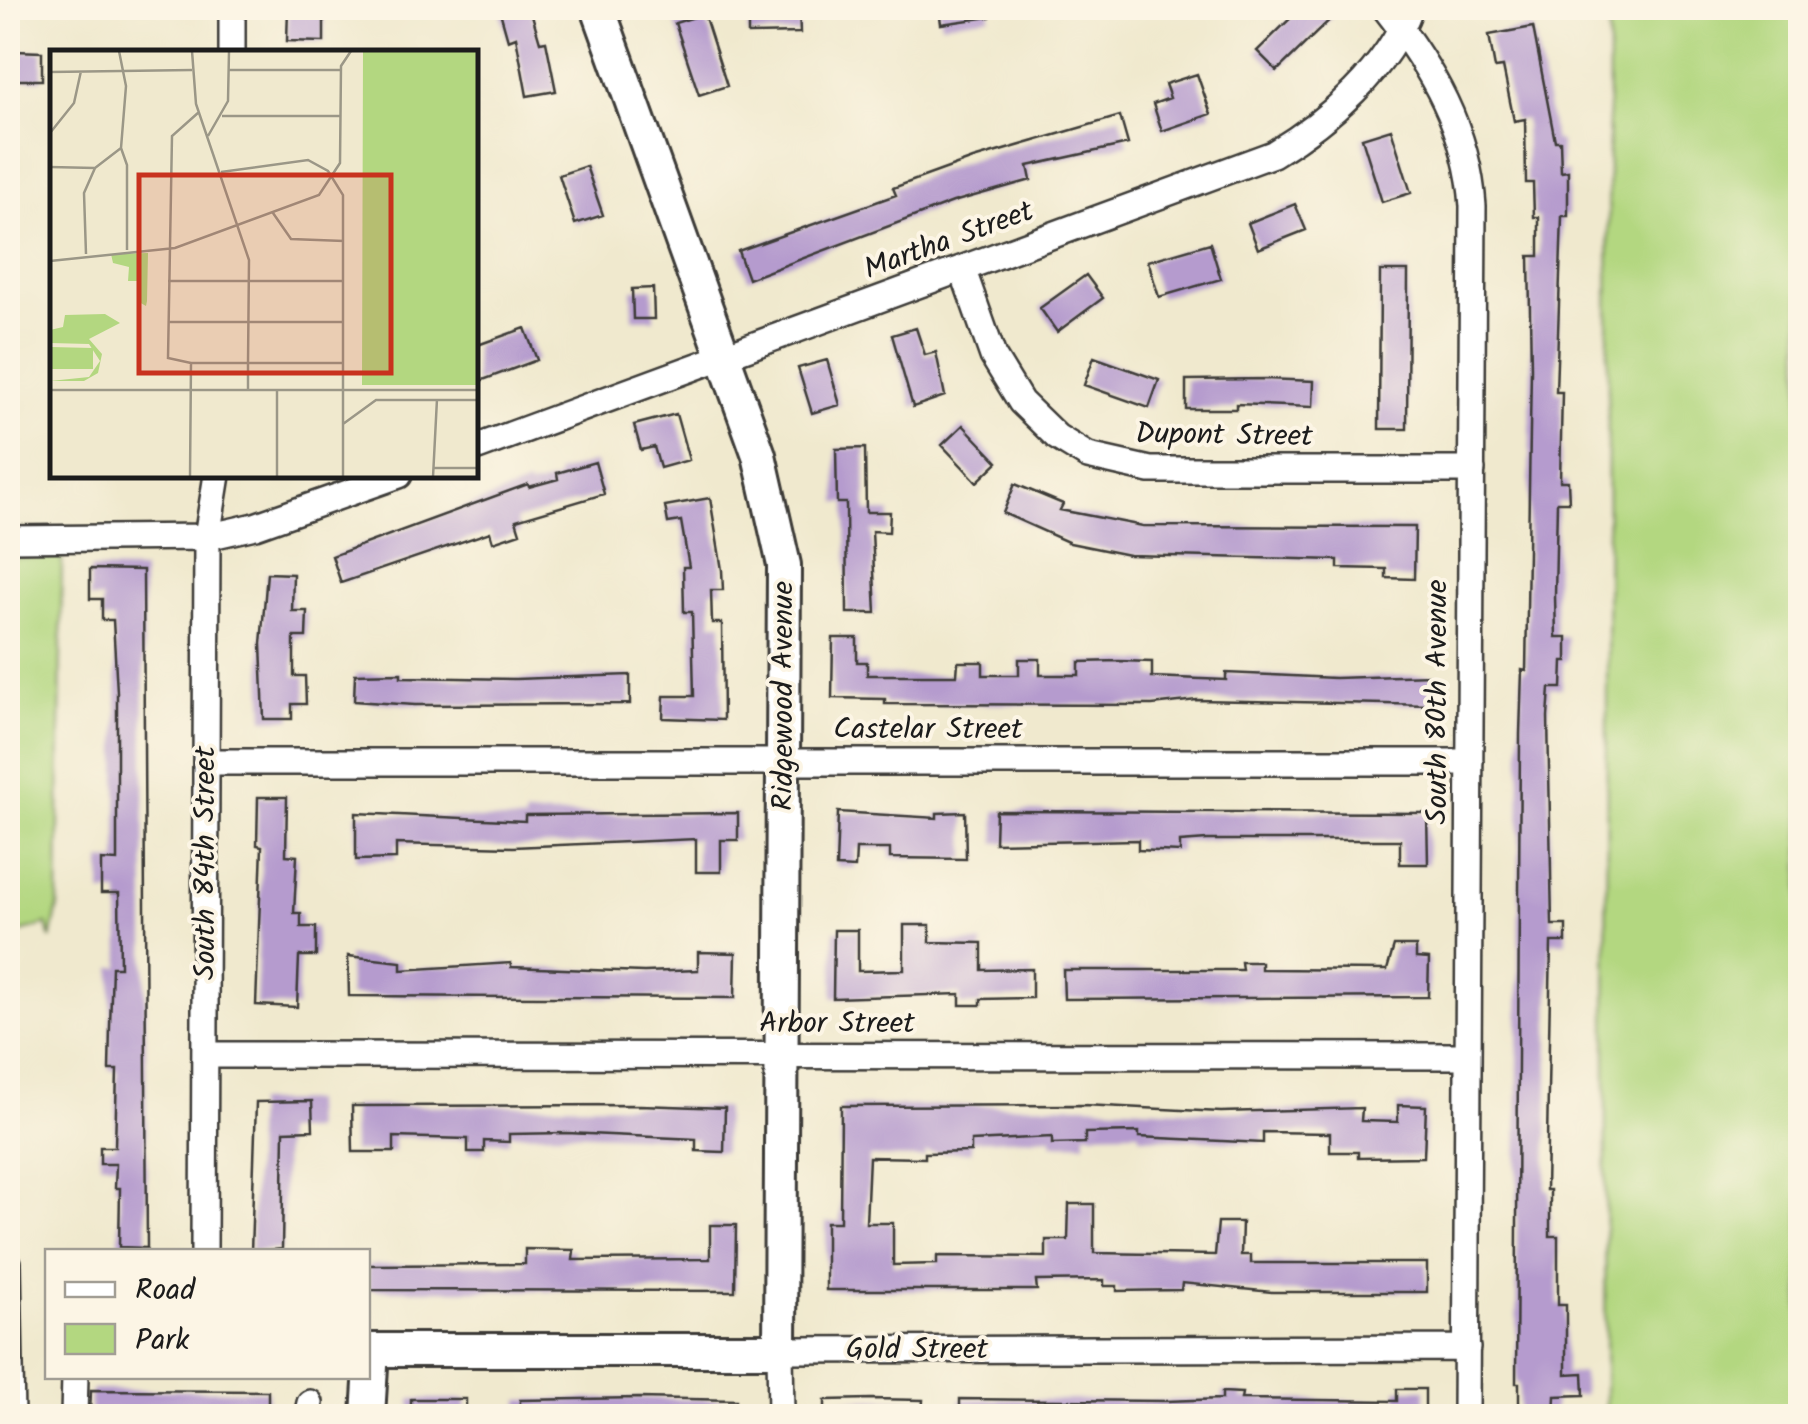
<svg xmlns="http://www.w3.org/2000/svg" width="1808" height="1424" viewBox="0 0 1808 1424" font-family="Kalam,sans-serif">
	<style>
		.green { fill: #b3d780; stroke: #687a4e; stroke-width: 2.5 }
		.building { fill: #b59bce }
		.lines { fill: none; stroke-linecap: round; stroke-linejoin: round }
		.minor-casing { stroke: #3c3b37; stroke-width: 30 }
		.major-casing { stroke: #3c3b37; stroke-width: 38 }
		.minor { stroke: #fff; stroke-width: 25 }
		.major { stroke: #fff; stroke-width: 32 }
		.labels { text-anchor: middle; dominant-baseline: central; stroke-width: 8; stroke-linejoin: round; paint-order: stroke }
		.street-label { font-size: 30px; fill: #1c1c1c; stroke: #fcf5e5 }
		.inset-road { fill: none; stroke: #9b9787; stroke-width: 2.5 }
		.view { fill: #c8321e; fill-opacity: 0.15; stroke: #c8321e; stroke-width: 5 }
		.inset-edge { fill: none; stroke: #1c1c1c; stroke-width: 5 }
	</style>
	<rect width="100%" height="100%" fill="#fcf5e5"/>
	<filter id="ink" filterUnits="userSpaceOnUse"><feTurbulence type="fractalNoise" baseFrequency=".01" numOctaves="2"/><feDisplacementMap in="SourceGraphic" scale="20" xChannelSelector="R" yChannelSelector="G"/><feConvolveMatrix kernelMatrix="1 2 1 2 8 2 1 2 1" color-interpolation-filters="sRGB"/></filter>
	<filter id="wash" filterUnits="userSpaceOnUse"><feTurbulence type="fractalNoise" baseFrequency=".0048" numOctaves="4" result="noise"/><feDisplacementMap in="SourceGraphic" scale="40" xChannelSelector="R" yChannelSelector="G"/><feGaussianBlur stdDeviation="2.25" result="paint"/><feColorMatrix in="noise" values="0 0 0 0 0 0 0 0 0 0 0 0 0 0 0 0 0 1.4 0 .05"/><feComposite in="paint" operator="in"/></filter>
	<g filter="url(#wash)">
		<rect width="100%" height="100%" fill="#f0e9ce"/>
		<path class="green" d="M1609 8H1800V1416H1605Z
			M8 557 62 558 58 906 51 939 47 924 11 935 8 927Z"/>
		<g id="blocks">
			<path class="building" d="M288 8 324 9V42L287 41Z
				M499 8H530L540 42 546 41 556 91 527 96 516 37 508 40Z
				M748 8H799L800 33 748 34Z
				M939 8H989L990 17 941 24Z
				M1301 8H1342L1277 71 1257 51Z
				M704 14 727 86 699 95 675 23Z
				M1533 27 1555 141H1560L1561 172 1568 171V216H1562L1556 392H1562L1560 481H1568L1569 502H1557L1555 596 1556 637H1567V661H1563L1562 688H1550L1548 717 1552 925H1566V942H1551L1546 1190H1550V1236H1558V1305H1566V1374L1583 1373 1584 1395 1555 1396 1554 1416H1519V1383H1516L1520 734 1522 670 1526 671 1531 369 1529 256H1539V217H1534L1533 183H1526L1525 119 1514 121 1503 67 1495 68 1489 35Z
				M15 51 42 52V80H14Z
				M1197 74 1211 114 1162 131 1153 104 1170 98 1165 84Z
				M1120 116 1128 144 1028 166 1031 180 953 202 748 279 738 251 896 195 893 188 973 159Z
				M1391 129 1411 193 1382 202 1362 138Z
				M586 166 603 215 575 224 559 175Z
				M1295 204 1306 230 1258 249 1248 223Z
				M1210 243 1221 279 1159 297 1148 261Z
				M1380 271H1408L1407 429H1379Z
				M1086 275 1103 298 1057 332 1040 308Z
				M653 288 654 319H633L632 289Z
				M525 328 537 360 475 383V346Z
				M916 328 925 355 936 352 945 396 913 407 892 335Z
				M1094 357 1159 380 1149 408 1084 385Z
				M827 360 840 405 812 413 798 368Z
				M1266 379 1314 381 1313 407 1236 404V409H1186V380Z
				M676 414 689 460 660 468 654 447 641 450 634 425Z
				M963 425 998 462 977 482 942 445Z
				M865 448 866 512H890L889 532 872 531 876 613H847L846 503H837L836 449Z
				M595 462 604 494 516 520 520 533 493 542 490 532 341 583 332 556 528 484 529 487 558 479 557 473Z
				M1015 484 1063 504 1060 510 1143 526 1415 527 1414 579 1386 578V569L1338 568V560L1129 555 1070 543 1003 513Z
				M710 498 722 570 723 590H711L712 623H722L723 720 663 718 664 696H694L692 612H684L683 567H689L681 521 668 523 665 506Z
				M90 569 143 570 147 1248 119 1247 120 1188H115L116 1164H100V1147H115L117 1070H109L110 1026 112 967H120L119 893H101V860L117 861V692L113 620H102V599H90Z
				M267 573 293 574 292 611H307L306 637H294V676H305L306 704H292V719H264L261 644Z
				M833 638H857V662H867V675H957L958 662H983V675H1019V659H1040V675H1079V662L1119 661 1152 662V677L1226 680V673L1335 678 1431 675V705L1197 700 1152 705 885 704V699L832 698Z
				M401 673V677L515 679 630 675V704L415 705 354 701 355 674Z
				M258 797H287L286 855 297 856 294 913H301V927H316V956H299L297 1007 256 1005 262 846 257 845Z
				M996 811 1427 813 1428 864H1400V840H1207L1180 842V852L1138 850V840L995 843Z
				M838 812 937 818V813L965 812 966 859 890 858V849H856L855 868 836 867Z
				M356 813 525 821V815L738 813V840H721V872H696V839L513 847 396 844V859L356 860Z
				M904 925H930V942L982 943V970L1032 969V998L981 999V1005H960V994L833 998 834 930H858V971L904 970Z
				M1394 946H1416V958L1429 959 1428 997 1064 999 1063 970H1242L1241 962H1261V969L1387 970Z
				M698 952 736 953 735 998 349 996 348 956 401 962V970L511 963V967L644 972 698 970Z
				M312 1101 313 1130 284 1131 282 1249 251 1252 256 1102Z
				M640 1105 725 1108 724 1152 696 1151V1139L567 1133 509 1134V1142L484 1141V1152H468V1139L394 1137V1152H353L352 1106Z
				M1084 1105 1221 1112 1362 1108 1361 1121 1398 1122V1105L1426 1106 1424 1157 1358 1158V1152H1330V1133L1263 1132V1143L1139 1137V1132L1085 1133V1143L1052 1144V1137L971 1141V1152L925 1153V1158L869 1157 866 1223H893V1265L937 1264V1256L1046 1257V1240H1068L1069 1204H1094V1253L1215 1255 1218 1222H1242L1241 1255H1251V1263H1427V1292H1272L1182 1283 1181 1290 1117 1291V1286H1104V1280L1036 1281 1037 1290H826V1222H840L841 1106Z
				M710 1225H736L735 1291 368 1290V1265L525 1264V1249L574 1250 573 1260 710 1259Z
				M1397 1389H1425V1416H960V1399L1166 1401 1222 1399V1392L1242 1393 1241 1399 1397 1401Z
				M91 1390 268 1391V1416H90Z
				M639 1398 736 1400 735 1416H519L520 1400Z
				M411 1399H466V1416H411Z
				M871 1399 923 1400 922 1416H825V1400Z"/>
		</g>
	</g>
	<g filter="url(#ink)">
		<use href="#blocks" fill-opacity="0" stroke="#3c3b37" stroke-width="2.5"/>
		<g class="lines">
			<defs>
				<path id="minor" d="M1385 8C1432 68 1468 130 1473 206L1466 1416
					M232 52V8
					M963 271 993 356 1021 402 1057 437 1088 456 1150 470H1472
					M475 448 1273 154C1328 121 1388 69 1410 8
					M8 539 207 537 255 526 399 475
					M206 762H1470
					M206 1055 1468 1056
					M204 1252 207 537 217 475
					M8 1263 11 1416
					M74 1416 75 1376
					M307 1416 310 1403
					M781 1416 780 1350 1467 1348"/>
				<path id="major" d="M368 1416 372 1350H780L784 565 759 455 598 8"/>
			</defs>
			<use href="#minor" class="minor-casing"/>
			<use href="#major" class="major-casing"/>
			<use href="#minor" class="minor"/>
			<use href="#major" class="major"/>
		</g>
	</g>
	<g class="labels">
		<g class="street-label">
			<text transform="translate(949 241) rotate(-20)">Martha Street</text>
			<text transform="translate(1224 436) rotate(1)">Dupont Street</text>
			<text transform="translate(784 696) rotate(-90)">Ridgewood Avenue</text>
			<text transform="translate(1438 702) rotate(-90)">South 80th Avenue</text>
			<text x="928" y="730">Castelar Street</text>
			<text transform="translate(206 863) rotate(-90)">South 84th Street</text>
			<text x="837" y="1024">Arbor Street</text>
			<text x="917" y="1350">Gold Street</text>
		</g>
	</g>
	<g transform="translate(50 50)">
		<rect width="428" height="428" fill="#f0e9ce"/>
		<path d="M313 1H427V335H312ZM98 203 97 251 96 256 89 252 90 231H78L79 217 63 213 61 204ZM55 264 70 273 39 289 52 304 48 323 34 331H0L39 327 50 311 39 294 0 293V280L13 277 15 265ZM0 297 43 298V319H0Z" fill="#b3d780"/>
		<path class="inset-road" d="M69 1 76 36 71 98 77 115V200M179 20H291M0 22 142 20M172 66H291M0 83 24 53 31 21M158 86 178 51 179 1M0 117 45 118 71 98M171 122 258 110 278 121 293 145V427M223 163 241 189 294 191M36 204 34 143 45 118M0 211 125 198 269 145 290 113 291 16 301 1M118 231H294M118 272H293M141 313 118 308 122 86 149 62M198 339V313H293M0 340H428M227 340V427M293 374 326 350H428M384 418H428M140 427 141 313H198L199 210 146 54 142 1M383 427 387 349"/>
		<path class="view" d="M89 125H341V323H89Z"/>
		<rect width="428" height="428" class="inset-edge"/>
	</g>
	<rect width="1808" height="1424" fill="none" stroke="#fcf5e5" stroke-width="40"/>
	<rect x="45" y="1249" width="325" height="130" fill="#fcf5e5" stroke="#a29e95" stroke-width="2.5"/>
	<rect x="65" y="1282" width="50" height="15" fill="#ffffff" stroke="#a29e95" stroke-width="2.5"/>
	<text x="135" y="1299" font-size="30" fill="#1c1c1c">Road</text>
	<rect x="65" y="1324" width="50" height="30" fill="#b3d780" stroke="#a29e95" stroke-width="2.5"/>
	<text x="135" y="1349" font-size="30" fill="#1c1c1c">Park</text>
</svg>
